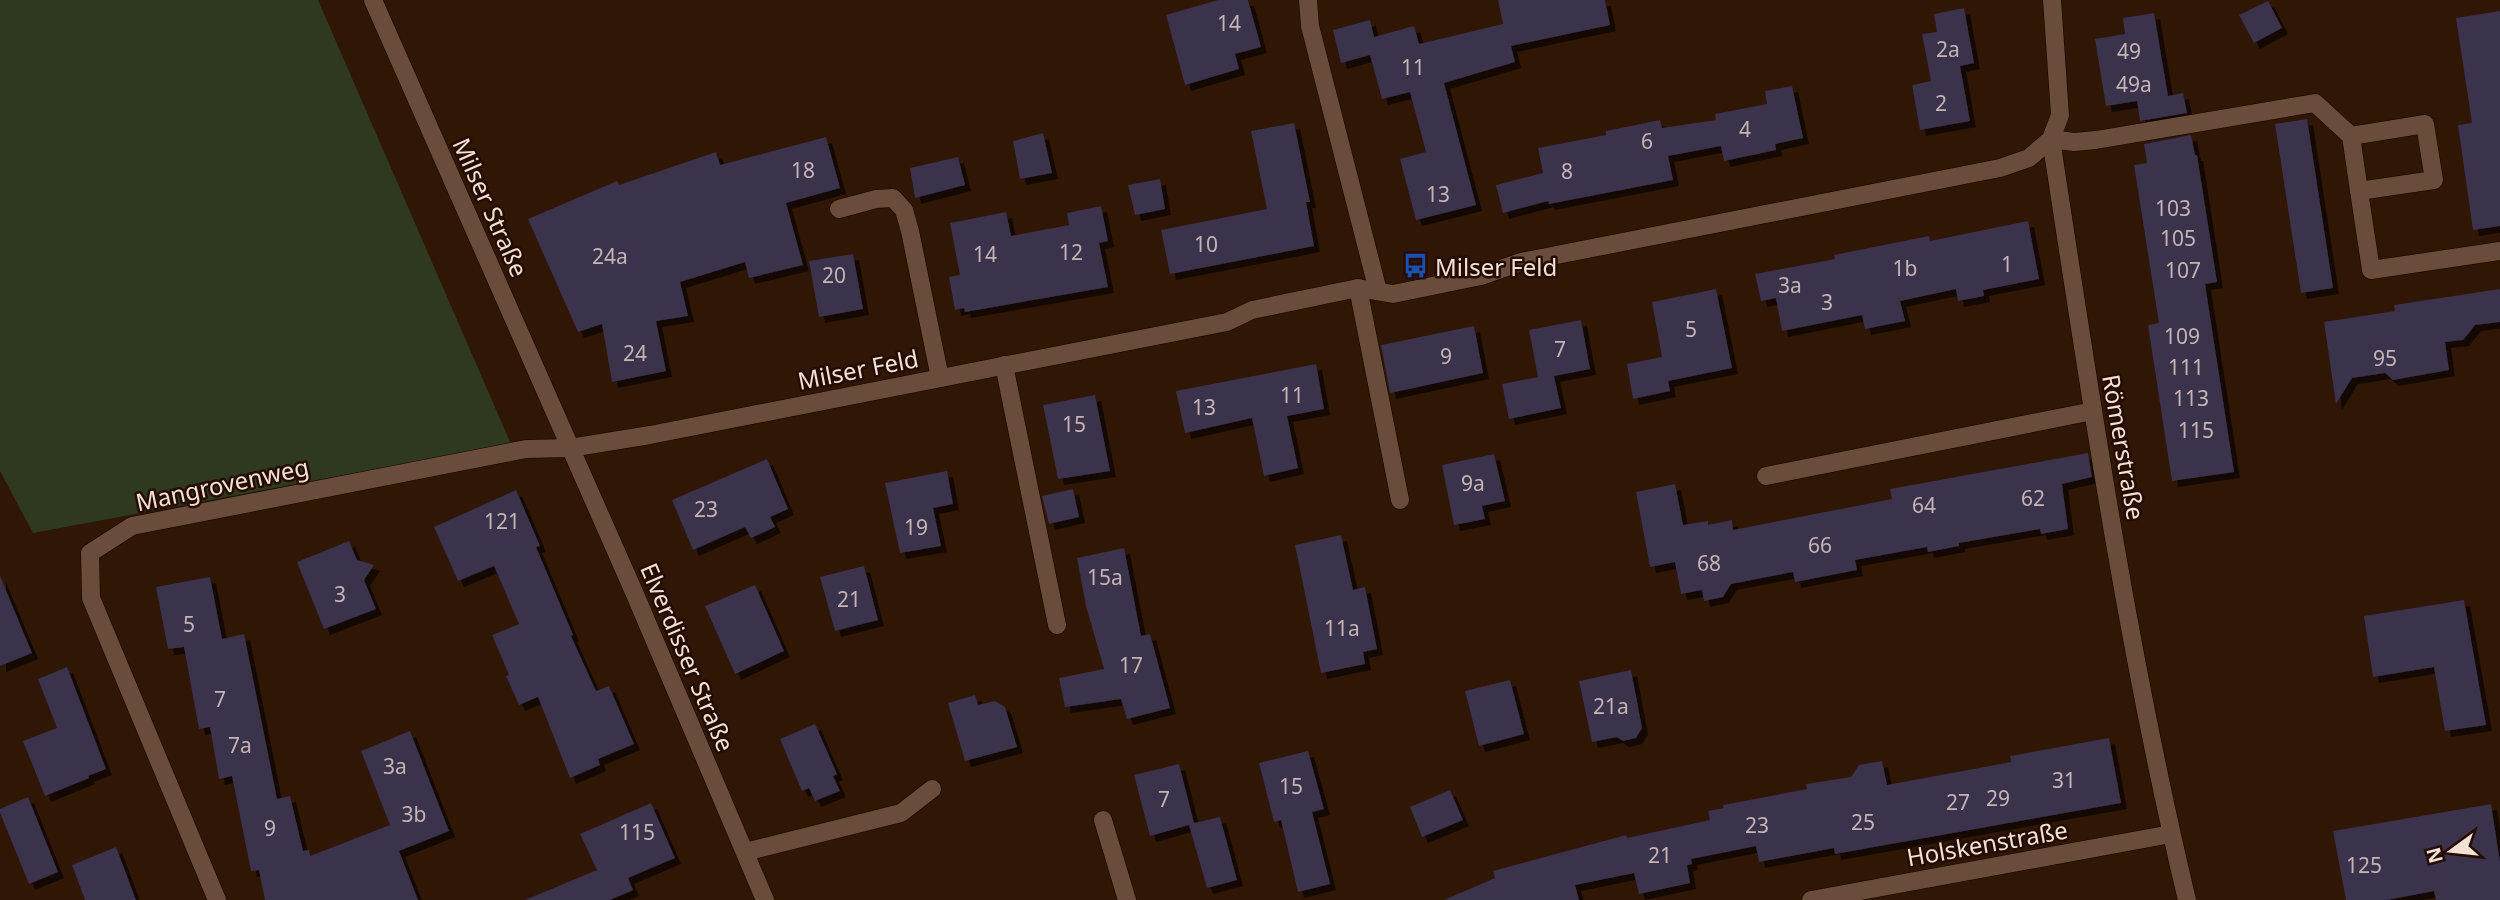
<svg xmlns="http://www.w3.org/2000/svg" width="2500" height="900" viewBox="0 0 2500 900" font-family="'Noto Sans',sans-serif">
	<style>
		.green { fill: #2e3920 }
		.building { fill: #3a304c; filter: url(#shadow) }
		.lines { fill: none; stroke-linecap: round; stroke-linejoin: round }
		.service-casing { stroke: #160200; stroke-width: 19 }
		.minor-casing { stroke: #160200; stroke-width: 19 }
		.tertiary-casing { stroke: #160200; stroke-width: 19 }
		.service { stroke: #694c39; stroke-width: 18 }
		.minor { stroke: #694c39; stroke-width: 18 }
		.tertiary { stroke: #694c39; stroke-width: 18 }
		.labels { text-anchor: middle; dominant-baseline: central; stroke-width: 5; stroke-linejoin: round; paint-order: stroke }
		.number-label { font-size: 21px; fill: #c5b4b4 }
		.street-label { font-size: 24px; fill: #f3e0d6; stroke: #250c00 }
		.poi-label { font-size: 24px; fill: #f3e0d6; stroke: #250c00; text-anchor: start }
	</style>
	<defs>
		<filter id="shadow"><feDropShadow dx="6" dy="6" stdDeviation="0" flood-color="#0009"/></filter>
	</defs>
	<rect width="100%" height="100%" fill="#2f1605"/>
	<path class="green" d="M0 0H318L511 444 33 533 0 471Z"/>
	<path class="building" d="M1218 0H1248L1261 47 1235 54 1239 69 1185 85 1166 15Z
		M1498 0H1605L1610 25 1511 46 1515 62 1444 83 1476 205 1416 220 1400 159 1426 152 1410 92 1382 99 1370 55 1341 63 1333 30 1370 20 1374 37 1414 26 1419 44 1503 24Z
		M2268 1 2282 28 2254 43 2239 15Z
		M1964 8 1974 63 1960 66 1970 121 1920 130 1912 85 1931 81 1922 34 1937 32 1934 14Z
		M2500 11V226L2473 230 2458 125 2472 123 2456 18Z
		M2154 13 2168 96 2183 93 2187 113 2140 121 2137 101 2106 106 2095 39 2125 34 2123 18Z
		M1792 86 1803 138 1775 144 1776 150 1724 161 1721 146 1668 156 1673 180 1549 204 1548 201 1503 213 1496 185 1543 173 1538 148 1606 135V131L1660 120 1662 128 1716 120 1715 114 1767 104 1765 91Z
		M2307 119 2333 288 2301 293 2275 124Z
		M1294 123 1310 202H1306L1314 246 1170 274 1161 230 1267 209 1251 131Z
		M1043 133 1052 173 1020 179 1013 141Z
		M2191 135 2195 155H2197L2217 282 2205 284 2234 472 2172 481 2148 325 2159 323 2134 165 2147 163 2144 144Z
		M826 137 840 188 786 203 803 265 749 278 745 262 680 282 688 316 656 321 666 371 612 382 602 324 578 332 528 219 617 181 619 185 716 152 720 165Z
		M958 157 965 185 915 198 910 168Z
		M1160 179 1165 209 1135 215 1128 185Z
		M1101 206 1108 241 1099 243 1108 287 965 312 964 308 955 310 949 277 960 275 950 223 1006 212 1011 236 1069 225 1067 213Z
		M2028 221 2039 279 1983 290 1984 296 1958 301 1956 289 1900 301 1905 321 1865 329 1862 315 1782 331 1776 298 1761 301 1755 274 1835 259 1834 255 1929 236 1930 241Z
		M853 254 863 309 819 317 809 261Z
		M1716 289 1732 368 1668 381 1670 391 1633 399 1627 364 1662 357 1652 302Z
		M2500 289V322L2475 325 2463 340 2445 342 2449 370 2393 380 2385 373 2352 378 2336 404 2324 322 2395 311 2394 305Z
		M1581 320 1590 369 1554 376 1561 408 1509 419 1502 384 1538 377 1529 330Z
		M1474 326 1483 373 1390 393 1381 345Z
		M1316 364 1324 409 1287 416 1298 468 1264 476 1252 418 1185 433 1176 391Z
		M1095 395 1110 471 1058 479 1043 405Z
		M2088 453 2092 477 2062 484 2068 529 2041 534 2040 529 1959 543V546L1928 552 1927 547 1855 560 1857 570 1795 582 1793 572 1731 584 1723 597 1704 601 1702 590 1681 594 1675 562 1650 567 1636 492 1675 484 1683 525 1708 521V525L1732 520 1733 530 1892 499 1890 489Z
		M1494 454 1505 501 1482 506 1485 519 1454 525 1442 465Z
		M767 459 788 509 770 517 775 527 751 538 745 527 693 550 672 500Z
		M947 471 953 504 933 508 941 546 900 553 885 483Z
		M1073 489 1079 517 1049 524 1042 496Z
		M516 490 540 546 536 547 573 635 571 636 596 691 609 686 634 744 598 759 600 765 570 778 538 697 519 705 506 676 509 675 492 635 519 624 494 566 458 581 434 527Z
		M1341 535 1353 590 1365 587 1377 649 1363 652 1365 664 1321 673 1295 545Z
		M349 541 357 560 374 565 364 580 376 609 324 629 297 562Z
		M1124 548 1141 636 1150 634 1170 708 1127 719 1121 699 1065 707 1059 678 1104 669 1086 606 1077 558Z
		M864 566 878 620 835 631 820 577Z
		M0 576 32 653 0 666Z
		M210 577 222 639 244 634 277 799 290 796 303 851 309 850 310 856 390 825 361 751 410 731 449 831 399 851 418 900H265L259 870 251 871 232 776 219 779 210 727 199 729 184 647 168 649 156 587Z
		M755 585 784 651 735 674 705 606Z
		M2464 600 2486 725 2445 731 2434 667 2373 677 2364 616Z
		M67 667 106 769 88 776 89 778 45 796 23 741 57 728 38 679Z
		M1631 670 1642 728 1636 738 1623 741 1617 737 1592 742 1579 681Z
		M1510 680 1524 734 1479 746 1465 691Z
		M975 695 978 705 995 701 1005 707 1017 747 965 761 948 703Z
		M815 724 837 774 833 776 840 791 815 801 809 788 802 791 780 739Z
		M2109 738 2121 803 1835 854 1834 848 1759 862 1756 846 1691 859 1692 864 1687 865 1690 883 1639 894 1634 873 1575 885 1579 900H1444L1495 878 1493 871 1626 835 1627 838 1710 820 1708 811 1724 808 1723 805 1807 789 1806 784 1851 777 1859 765 1882 761 1887 785 2011 762 2010 756Z
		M1308 751 1324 809 1312 812 1330 884 1298 892 1281 820 1274 822 1259 763Z
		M1179 764 1194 823 1220 817 1237 880 1207 888 1189 825 1150 836 1134 775Z
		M1450 790 1463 820 1422 837 1410 807Z
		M28 797 58 872 29 884 0 813V809Z
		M651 803 675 858 628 878 633 890 610 900H525L597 870 580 834Z
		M2491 804 2500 862V900H2436L2434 891 2387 900H2346L2333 831Z
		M116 847 136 900H85L72 865Z"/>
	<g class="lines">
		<defs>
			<path id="service" d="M1308 0 1310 26 1378 291
				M2359 191 2371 270 2500 251
				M839 209 876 199 893 198 904 210 910 231 940 378
				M1358 288 1400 500
				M1004 365 1057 625
				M1766 476 2093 411
				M1103 820 1127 900
				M745 852 901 813 932 789"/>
			<path id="minor" d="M2052 0 2060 115 2051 139C2090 394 2127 649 2187 900
				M2051 139 2074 142 2096 140 2315 103 2351 136 2425 124 2434 180 2359 191 2351 136
				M217 900 91 598 90 553 132 526 526 449 570 448 650 435 1227 322 1252 310 1358 288 1393 294 1481 276 1521 262 2000 168 2029 158 2051 139
				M1811 900 2171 834"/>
			<path id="tertiary" d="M373 0 634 592 765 900"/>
		</defs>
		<use href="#service" class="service-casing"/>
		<use href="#minor" class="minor-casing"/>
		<use href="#tertiary" class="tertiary-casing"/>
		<use href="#service" class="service"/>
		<use href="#minor" class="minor"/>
		<use href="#tertiary" class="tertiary"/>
	</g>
	<defs>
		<symbol id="bus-bare" viewBox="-9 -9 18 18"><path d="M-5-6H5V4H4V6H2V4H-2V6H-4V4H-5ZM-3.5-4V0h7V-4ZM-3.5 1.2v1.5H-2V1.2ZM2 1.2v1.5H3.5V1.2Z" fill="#1a4fb4" stroke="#250c00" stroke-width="2.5" paint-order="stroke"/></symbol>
	</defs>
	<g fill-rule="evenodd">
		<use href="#bus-bare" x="1398" y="248" width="35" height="35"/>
	</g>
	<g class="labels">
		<g class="number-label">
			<text x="1229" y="23">14</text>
			<text x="1948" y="49">2a</text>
			<text x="2129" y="51">49</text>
			<text x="1413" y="67">11</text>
			<text x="2134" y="84">49a</text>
			<text x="1941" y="103">2</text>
			<text x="1745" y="129">4</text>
			<text x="1647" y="141">6</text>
			<text x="803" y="170">18</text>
			<text x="1567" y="171">8</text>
			<text x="1438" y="194">13</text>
			<text x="2173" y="208">103</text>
			<text x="2178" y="238">105</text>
			<text x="1206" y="244">10</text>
			<text x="1071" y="252">12</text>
			<text x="985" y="254">14</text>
			<text x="610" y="256">24a</text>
			<text x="2007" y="264">1</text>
			<text x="1905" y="268">1b</text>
			<text x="2183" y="270">107</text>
			<text x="834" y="275">20</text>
			<text x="1790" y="285">3a</text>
			<text x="1827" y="302">3</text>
			<text x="1691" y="329">5</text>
			<text x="2182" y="336">109</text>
			<text x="1560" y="349">7</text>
			<text x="635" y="353">24</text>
			<text x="1446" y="356">9</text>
			<text x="2385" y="358">95</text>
			<text x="2186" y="367">111</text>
			<text x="1292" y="395">11</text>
			<text x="2191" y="398">113</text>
			<text x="1204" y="407">13</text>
			<text x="1074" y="424">15</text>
			<text x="2196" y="430">115</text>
			<text x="1473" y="483">9a</text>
			<text x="2033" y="498">62</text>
			<text x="1924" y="505">64</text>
			<text x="706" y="509">23</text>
			<text x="502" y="521">121</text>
			<text x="916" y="527">19</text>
			<text x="1820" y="545">66</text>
			<text x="1709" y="563">68</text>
			<text x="1105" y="577">15a</text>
			<text x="340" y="594">3</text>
			<text x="849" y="599">21</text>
			<text x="189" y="624">5</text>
			<text x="1342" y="628">11a</text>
			<text x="1131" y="665">17</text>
			<text x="220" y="699">7</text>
			<text x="1611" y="706">21a</text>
			<text x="240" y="745">7a</text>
			<text x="395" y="766">3a</text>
			<text x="2064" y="780">31</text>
			<text x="1291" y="786">15</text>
			<text x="1998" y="798">29</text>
			<text x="1164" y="799">7</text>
			<text x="1958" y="802">27</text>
			<text x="414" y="814">3b</text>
			<text x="1863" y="822">25</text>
			<text x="1757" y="825">23</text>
			<text x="270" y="828">9</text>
			<text x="637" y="832">115</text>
			<text x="1660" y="855">21</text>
			<text x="2364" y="865">125</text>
		</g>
		<g class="street-label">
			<text transform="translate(491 207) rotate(66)">Milser Straße</text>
			<text transform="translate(858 369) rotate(-11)">Milser Feld</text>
			<text transform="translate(2124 447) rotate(80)">Römerstraße</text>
			<text transform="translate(222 484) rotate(-12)">Mangrovenweg</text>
			<text transform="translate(688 657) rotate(67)">Elverdisser Straße</text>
			<text transform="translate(1987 843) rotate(-10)">Holskenstraße</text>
		</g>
		<g class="poi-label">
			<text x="1435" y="266">Milser Feld</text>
		</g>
	</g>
	<g transform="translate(2451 851) rotate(255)" stroke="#250c00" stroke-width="5" paint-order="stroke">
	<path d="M0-5L12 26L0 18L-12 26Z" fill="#f3e0d6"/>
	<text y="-10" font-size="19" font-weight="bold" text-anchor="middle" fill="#f3e0d6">N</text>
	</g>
</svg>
